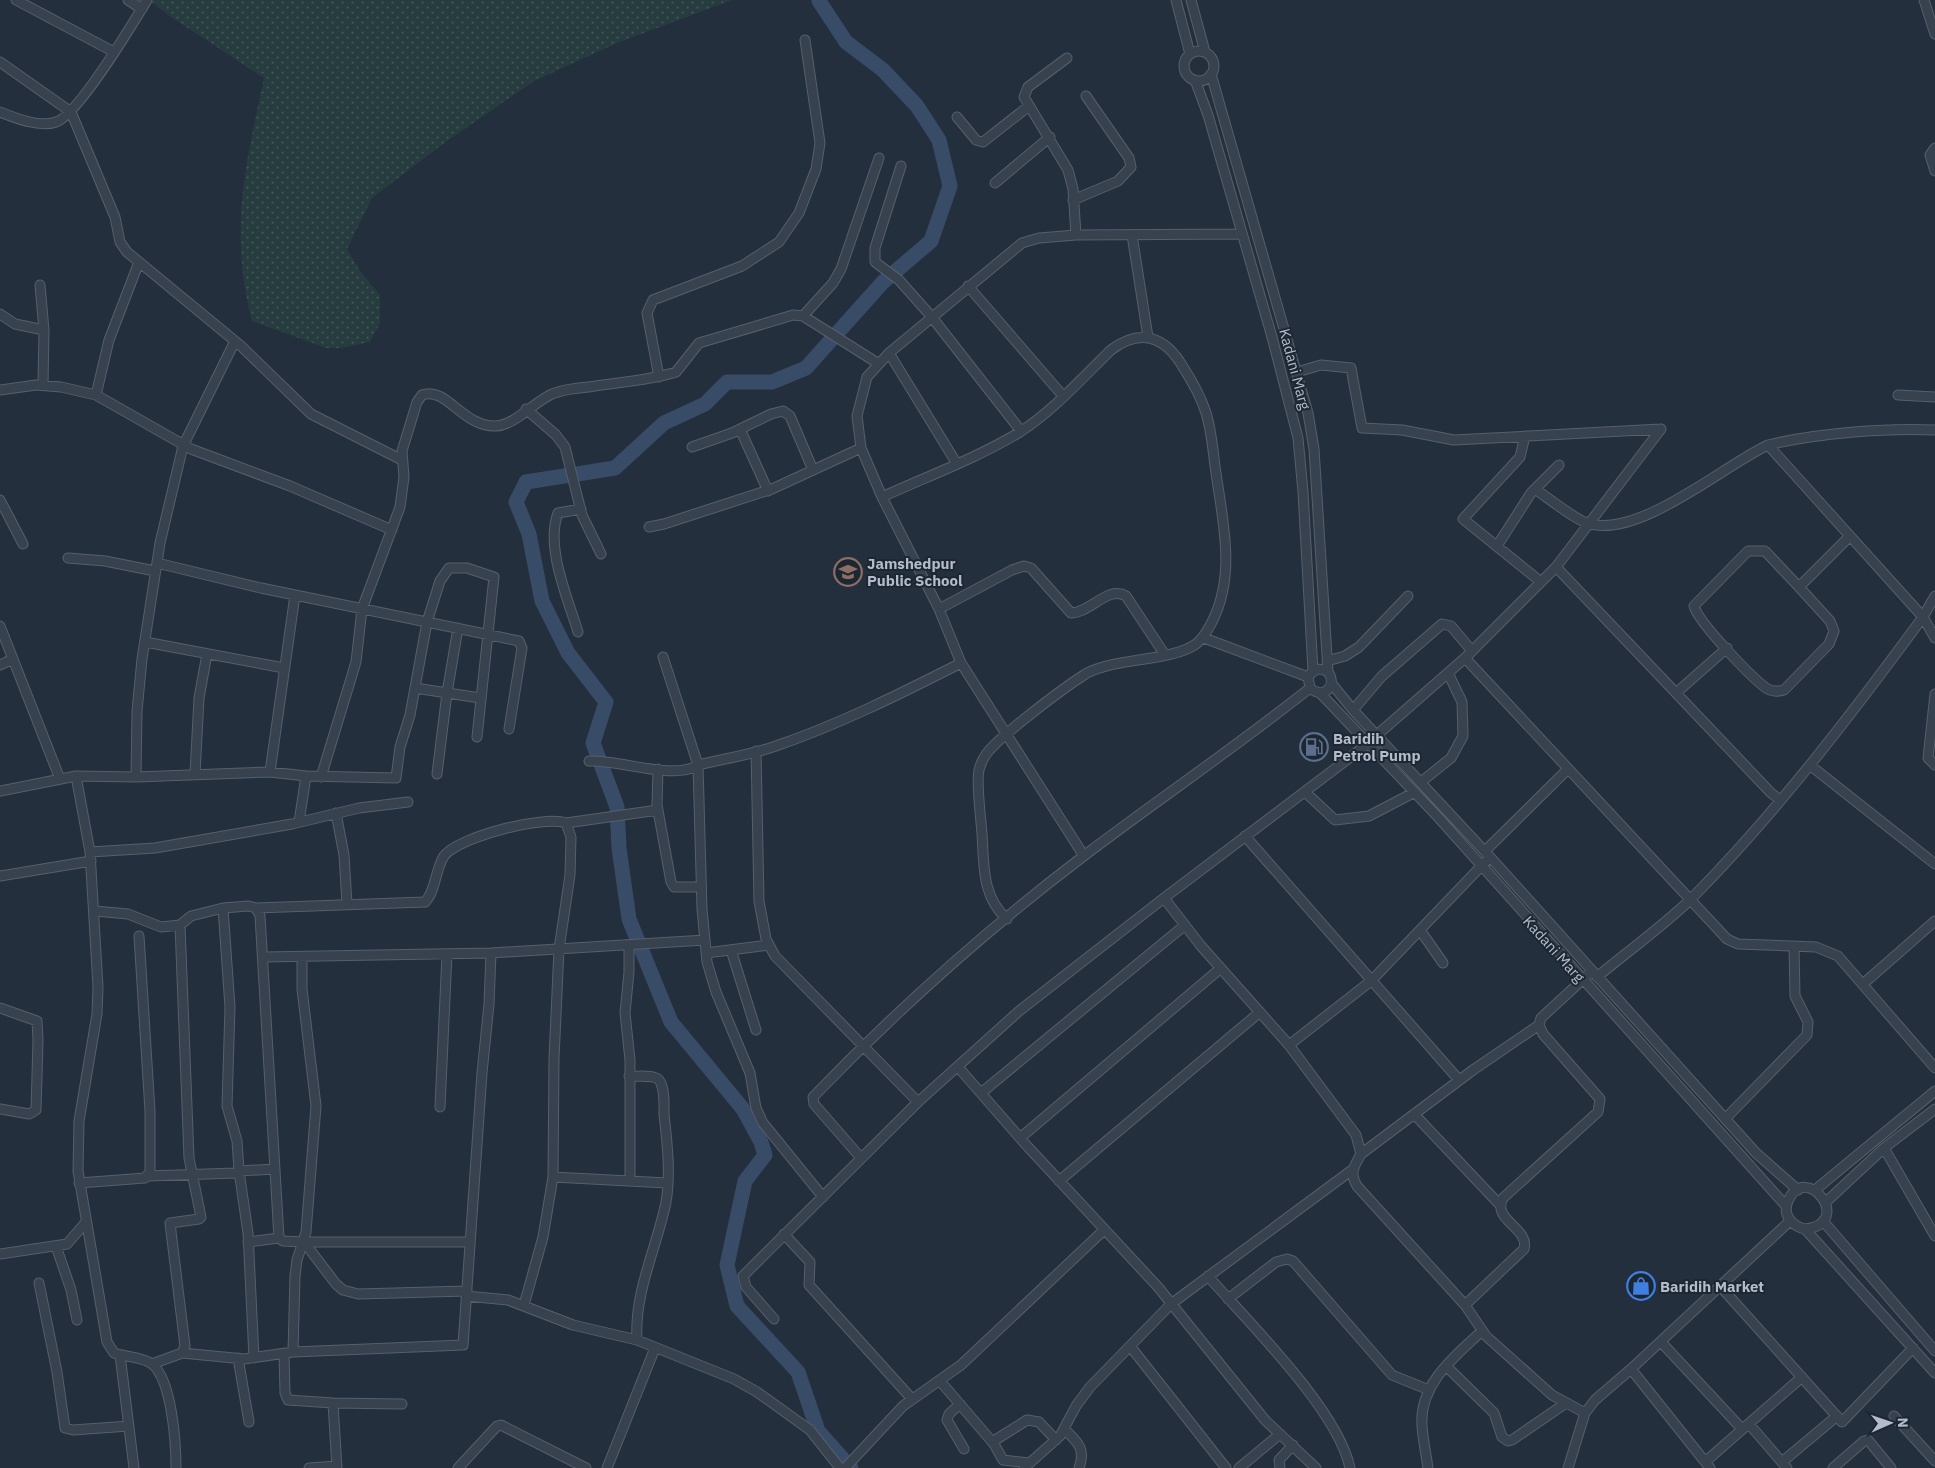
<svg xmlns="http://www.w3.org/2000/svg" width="1935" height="1468" viewBox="0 0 1935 1468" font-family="'IBM Plex Sans',sans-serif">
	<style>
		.grass { fill: url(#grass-dots) }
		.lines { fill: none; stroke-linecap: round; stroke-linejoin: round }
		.river { stroke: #394c67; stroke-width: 15 }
		.minor-casing { stroke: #565f6c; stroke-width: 11 }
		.minor { stroke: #38414e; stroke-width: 9 }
		.labels { text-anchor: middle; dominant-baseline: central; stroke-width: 4; stroke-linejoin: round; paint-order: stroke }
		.street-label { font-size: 15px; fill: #b4bcc9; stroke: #1d2633 }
		.poi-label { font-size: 15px; font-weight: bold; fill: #b4bcc9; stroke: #1d2633; text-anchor: start }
	</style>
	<defs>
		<pattern id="grass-dots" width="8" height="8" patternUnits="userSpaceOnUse" patternTransform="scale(1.25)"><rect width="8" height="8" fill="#263c3f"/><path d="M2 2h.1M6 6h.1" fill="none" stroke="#435659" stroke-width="1.8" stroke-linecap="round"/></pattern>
	</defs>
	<rect width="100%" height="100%" fill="#242f3e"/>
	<path class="grass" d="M149 0H732L617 43 534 81 440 146 372 198 347 249 360 271 380 295V323L370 342 340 348H326L252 321C229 232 245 166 264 78L171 17Z"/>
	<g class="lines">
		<path class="river" d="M819 1 846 42 883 70 917 106 939 140 950 186 931 241 883 282 806 368 772 382H727L705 404 664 423 615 468 526 482 516 502 529 534 542 601 568 653 606 702 593 743 617 807 619 848 629 919 671 1022 743 1109 761 1142 765 1155 745 1181 727 1265 737 1306 798 1372 818 1431 851 1468"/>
		<defs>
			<path id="minor" d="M16 0 114 52
				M128 0 142 9
				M1176 0 1190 54
				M1191 0 1205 52
				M1924 0 1935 34
				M1184 66a15 15 0 1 1 30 0a15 15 0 1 1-30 0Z
				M1067 58 1028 87 1024 97 1068 170 1073 189 1076 235
				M0 62 71 112 115 217 120 242 127 252 241 346 311 414 402 460
				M1211 74 1308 413 1314 449 1328 672C1338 686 1323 700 1310 688L1308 677C1313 669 1320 667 1328 672
				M1195 80 1208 115 1272 337 1298 438 1303 492 1313 671
				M0 112C15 118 40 128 56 122 78 115 133 23 147 0
				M957 117 976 140 983 142 1029 106
				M1935 148 1930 155 1935 171
				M901 166 875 248V262L899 280 931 316 1021 431
				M995 183 1050 137
				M1073 200 1118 181 1131 167 1129 158 1086 96
				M1132 235 1148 337
				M40 285 44 330 43 385
				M968 286 1063 396
				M0 314 15 324 44 330
				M803 316 833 283 841 269 879 158
				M889 353 957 464
				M1297 372 1321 365 1351 368 1362 428 1402 430 1454 440 1661 429
				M659 377 647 313 653 300 742 266 779 242 799 213 816 169 820 143 805 40
				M0 390 36 385 61 387 96 395 191 449 290 486 392 530
				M96 395 109 340 139 262
				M1898 395 1935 397
				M526 409 556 435 565 447 582 515 601 554
				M740 429 768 491
				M1525 436 1520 457 1463 519 1541 582
				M692 447 732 433 771 414 783 411 790 416 813 470
				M1535 489C1547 497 1578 522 1590 524 1641 537 1723 466 1768 445 1818 433 1884 428 1935 430
				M882 497C928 476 977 458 1020 432 1054 410 1082 378 1111 350 1140 328 1165 336 1183 367 1192 381 1201 397 1206 413 1212 432 1213 453 1216 473 1223 523 1236 575 1212 622 1207 631 1204 638 1196 644 1175 659 1128 659 1103 667 1097 669 1089 671 1084 675 1065 687 995 739 985 756 983 759 980 766 979 770 976 784 981 818 982 834 984 866 982 897 1007 919
				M0 500 23 544
				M649 527 664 524 772 489 861 448
				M1497 546 1531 493 1559 465
				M68 558 105 561 155 571
				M157 563 261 588 519 641 522 648 509 729
				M1556 567 1676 693 1727 648
				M1799 587 1765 551H1748L1694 606C1698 622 1751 677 1766 688 1772 692 1777 692 1784 690L1829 644 1834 631 1830 621 1799 587 1850 536
				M1935 596 1923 617 1935 638
				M939 609 1012 570 1024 566 1031 568 1071 613C1090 613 1108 585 1126 596L1165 655
				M0 626 60 779
				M578 632C568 599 545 547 558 513L581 509
				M1204 638 1308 677
				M145 642 284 668
				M663 657 698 765 702 909 707 962 716 992 750 1073 756 1108 763 1123 823 1197
				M1465 658 1727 939 1738 944 1816 947 1838 956 1935 1068
				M1327 661 1345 656 1359 647 1408 596
				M0 665 13 659
				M1332 684 1353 710 1490 857 1756 1153 1798 1190
				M415 688 480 698
				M1320 693 1438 817 1786 1206
				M1676 693 1771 793 1780 800
				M1935 694 1928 758 1935 765
				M1353 710 1382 676 1442 624 1451 626 1472 651
				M1377 735 1465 658 1556 567 1661 429
				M756 751 759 901 766 939 775 956 918 1102
				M589 761C618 759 674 781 698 765 723 759 749 755 773 747 838 725 900 694 961 663
				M1811 766 1935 864
				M658 769 657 805 671 882 674 887H701
				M270 772 295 595
				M195 774 199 698 207 654
				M437 774 447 693 458 628
				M76 776 90 852 98 987 97 1014 79 1121 78 1171 107 1342 114 1353C125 1357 143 1357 152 1364 172 1380 176 1443 176 1468
				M136 777 137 711 142 659 160 543 183 446 235 341
				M321 777 356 662 362 609 400 507 404 477 402 451 417 402 422 395C447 386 462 427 496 426 515 425 534 402 552 394 564 389 577 388 589 387 618 382 648 381 676 372L699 343 793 315 803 316 879 364
				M1421 782 1451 758 1463 736 1462 702 1448 673
				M0 791 76 776 136 777 270 772 306 776 396 778 400 747 410 715 427 622 440 581 449 568H467L494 577 477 737
				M1305 792 1335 820 1369 816 1415 792
				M336 813 344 855 347 904
				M299 822 306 776
				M566 823 658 810
				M1245 836 1459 1080
				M1485 851 1568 769
				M90 852 155 848 292 824 359 808 408 802
				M1084 856 961 663 939 609 882 497 861 448 857 416 867 377 889 353 1022 243 1039 238 1076 235 1242 234
				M0 876 91 861
				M1164 898 1201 946 1289 1045 1356 1135 1361 1154C1354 1167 1349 1172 1357 1186L1465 1305 1486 1336 1552 1395 1585 1413
				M256 908 425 902C436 891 435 870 444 856 458 837 544 815 566 823L571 837 570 875 559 949 554 1059 553 1177 543 1237 524 1305
				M95 911 128 914 161 927 180 925 191 916 223 908 248 906 256 908 260 916 279 1238 283 1241 304 1242H469
				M1420 930 1443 963
				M629 945V972L625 1013 630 1060V1181
				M731 950 756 1030
				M706 953 769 945
				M264 957 491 953 705 940
				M1597 977C1628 951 1662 927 1691 899 1777 812 1851 715 1923 617L1768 445
				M1863 984 1935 921
				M0 1008 37 1021 38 1040 36 1110 29 1114 0 1109
				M1289 1045 1371 981 1490 857
				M958 1067 1028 1147 1158 1287 1265 1420 1316 1468
				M629 1076C636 1077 654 1074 659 1080 665 1088 664 1104 664 1114 667 1141 671 1174 666 1202 657 1247 634 1292 637 1340L734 1379 757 1392 810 1430 840 1468
				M981 1093 1185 925
				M440 1107 447 954
				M1414 1114 1500 1205
				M1725 1119 1807 1035 1808 1022 1795 996 1794 946
				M1020 1138 1221 968
				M1884 1148 1935 1236
				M1361 1154 1473 1070 1539 1025
				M861 1158 814 1104 813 1097C896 1011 990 927 1085 855 1159 799 1237 746 1310 688
				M148 1176 236 1173 239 1171 237 1141 227 1106 230 1007 223 908
				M553 1177 667 1183
				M1059 1181 1260 1012
				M79 1183 145 1178 150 1172V1111L139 936
				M1815 1190 1935 1091
				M1826 1202 1884 1148 1935 1109
				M1823 1221 1935 1351
				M1805 1229C1855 1224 1806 1160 1788 1201 1782 1215 1792 1226 1805 1229L1935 1373
				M784 1234 810 1262 809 1285 912 1399
				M248 1242 279 1238
				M304 1242 336 1284 343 1290 358 1294 467 1291
				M56 1246 71 1290 77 1320
				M0 1254 67 1244 86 1222
				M1208 1276C1249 1323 1338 1410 1350 1468
				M39 1283 57 1372 65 1428 73 1430 129 1426
				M1720 1286 1842 1422 1913 1348
				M466 1296 508 1300 573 1325 637 1340
				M1228 1299 1276 1262 1287 1259 1293 1261 1392 1375 1429 1390
				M1465 1305 1524 1249C1530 1228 1491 1220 1503 1198L1598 1112 1600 1099 1543 1034 1539 1025 1541 1018 1592 971
				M774 1319 746 1287 743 1276 918 1102 1018 1012 1164 898 1369 743
				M1661 1342 1742 1429
				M1130 1346 1226 1468
				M293 1352 295 1276 297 1260 306 1232 316 1106 302 989V957
				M182 1353 244 1359 293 1352 463 1345 482 1073 489 1004 491 953
				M284 1354 285 1393 288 1400 333 1403 402 1404
				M120 1355 134 1468
				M238 1358 249 1422
				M254 1358 248 1233 239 1171 275 1169
				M152 1364 182 1353 185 1346 170 1223 199 1219 201 1217 189 1158 180 925
				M1446 1366 1494 1413 1502 1437 1508 1441 1512 1440 1566 1403
				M1631 1369 1710 1468
				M940 1381 994 1444 1003 1460 1029 1463
				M333 1403 337 1468
				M960 1404 949 1414 947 1420 964 1449
				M1894 1416 1935 1461
				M1749 1424 1787 1468
				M1064 1429C1078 1442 1086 1449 1079 1468
				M992 1442 1027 1420 1039 1422 1056 1440
				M1705 1462 1802 1377
				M1782 1462 1837 1416
				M309 1468 337 1466
				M458 1468 497 1426 501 1425 586 1468
				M607 1468 655 1348
				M845 1468 903 1406 961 1365 1104 1230
				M1024 1468 1060 1436 1076 1406 1090 1387 1171 1304 1352 1170
				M1239 1468 1280 1434
				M1280 1468 1279 1460 1293 1445
				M1428 1468C1426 1454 1423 1440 1422 1426 1419 1384 1454 1357 1482 1331
				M1568 1468 1585 1413 1595 1400 1631 1369 1790 1221
				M1833 1468 1864 1441 1868 1440 1891 1468"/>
		</defs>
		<use href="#minor" class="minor-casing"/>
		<use href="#minor" class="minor"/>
	</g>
	<defs>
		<symbol id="school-ring" viewBox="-11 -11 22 22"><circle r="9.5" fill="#1d2633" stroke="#8d6e63" stroke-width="1.5"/><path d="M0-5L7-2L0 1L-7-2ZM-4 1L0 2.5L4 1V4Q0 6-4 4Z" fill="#8d6e63"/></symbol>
		<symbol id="fuel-ring" viewBox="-11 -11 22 22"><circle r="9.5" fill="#1d2633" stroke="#5c6f8a" stroke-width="1.5"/><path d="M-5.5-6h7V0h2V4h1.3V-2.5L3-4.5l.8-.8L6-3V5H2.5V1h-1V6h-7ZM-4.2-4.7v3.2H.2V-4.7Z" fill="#5c6f8a"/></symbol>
		<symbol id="shop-ring" viewBox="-11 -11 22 22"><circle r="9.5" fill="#1d2633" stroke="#3f7fe0" stroke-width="1.5"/><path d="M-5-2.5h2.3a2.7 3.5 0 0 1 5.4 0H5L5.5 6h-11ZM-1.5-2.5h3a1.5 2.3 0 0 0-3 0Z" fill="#3f7fe0"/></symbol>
	</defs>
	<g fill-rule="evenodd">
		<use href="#school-ring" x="832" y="556" width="32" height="32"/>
		<use href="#fuel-ring" x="1298" y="731" width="32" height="32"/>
		<use href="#shop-ring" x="1625" y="1270" width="32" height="32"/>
	</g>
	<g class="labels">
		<g class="street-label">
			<text transform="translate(1295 369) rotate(75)">Kadani Marg</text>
			<text transform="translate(1554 949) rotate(48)">Kadani Marg</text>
		</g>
		<g class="poi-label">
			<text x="867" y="563">Jamshedpur<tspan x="867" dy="17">Public School</tspan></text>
			<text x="1333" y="738">Baridih<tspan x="1333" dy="17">Petrol Pump</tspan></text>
			<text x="1660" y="1286">Baridih Market</text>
		</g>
	</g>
	<g transform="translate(1890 1423) rotate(88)" stroke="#1d2633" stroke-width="4" paint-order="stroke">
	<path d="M0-4L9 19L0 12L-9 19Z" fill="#b4bcc9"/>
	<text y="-8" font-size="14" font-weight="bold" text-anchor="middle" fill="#b4bcc9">N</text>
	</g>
</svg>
